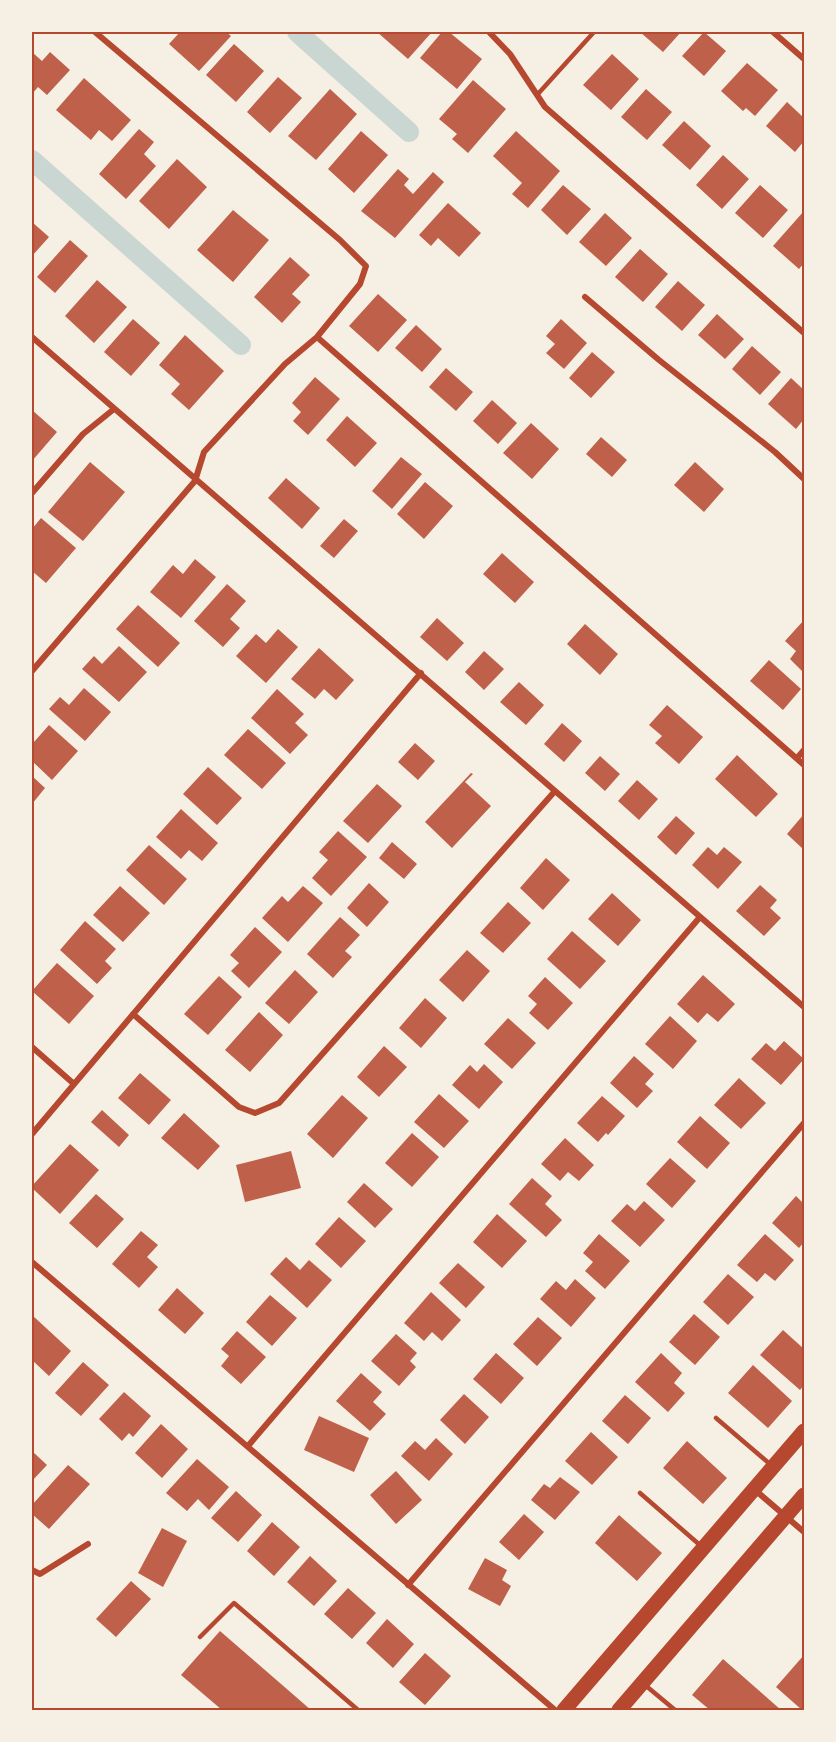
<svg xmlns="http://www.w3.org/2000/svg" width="836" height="1742" viewBox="0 0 836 1742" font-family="'PT Serif',serif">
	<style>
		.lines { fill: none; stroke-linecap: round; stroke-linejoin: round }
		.canal { stroke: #c9d6d2; stroke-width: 20 }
		.building { fill: #bf614a }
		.service { stroke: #b5482f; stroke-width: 4.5 }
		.minor { stroke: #b5482f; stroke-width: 6 }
		.primary { stroke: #b5482f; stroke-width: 15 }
		.neatline { fill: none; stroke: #b5482f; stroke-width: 2 }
	</style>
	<rect width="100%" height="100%" fill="#f6efe4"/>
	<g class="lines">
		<path class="canal" d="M297 32 409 132
			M32 160 241 345"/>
	</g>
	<path class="building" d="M180 32H226L231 36 199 71 169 44Z
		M377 32H432L408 59Z
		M442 32H449L482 59 457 89 420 58Z
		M640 32H681L663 52Z
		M704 32 726 51 704 76 682 56Z
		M234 44 264 71 236 102 206 75Z
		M32 52 42 61 50 52 70 70 47 95 38 87 32 94Z
		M612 54 639 79 611 110 583 85Z
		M747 63 778 90 755 116 746 108 743 111 721 91Z
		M278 77 302 98 270 133 247 112Z
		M84 78 131 120 112 141 99 130 91 140 56 110Z
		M473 80 506 109 468 153 452 139 457 134 439 119Z
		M330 89 357 114 316 160 288 136Z
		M646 89 672 112 647 140 621 117Z
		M787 102 804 118V141L795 152 766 126Z
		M684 121 711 146 690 170 662 145Z
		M139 129 154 142 144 154 156 166 126 199 99 174Z
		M361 131 388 155 354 193 328 169Z
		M516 131 560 171 528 208 512 194 522 183 493 156Z
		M723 155 749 179 722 209 696 185Z
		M177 159 207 187 169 229 139 201Z
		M398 169 409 179 404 185 413 194 433 172 444 182 395 238 361 211Z
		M563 185 591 209 567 235 541 210Z
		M760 185 788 210 763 238 735 213Z
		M448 203 481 233 459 257 438 238 431 246 419 235Z
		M233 210 269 240 233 282 197 250Z
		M804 211V263L799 269 773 246Z
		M605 213 632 238 606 266 579 242Z
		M32 222 49 237 32 256Z
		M70 240 88 256 55 293 37 277Z
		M640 249 668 274 643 302 615 277Z
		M290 257 310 275 292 294 301 302 282 323 254 297Z
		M97 280 127 307 94 343 65 316Z
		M678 281 705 305 682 331 655 307Z
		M378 294 407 320 378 352 349 326Z
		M717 314 744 339 725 359 698 335Z
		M133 319 160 343 131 376 104 352Z
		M561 319 587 343 564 369 546 353 555 344 546 336Z
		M416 325 442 349 422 372 395 348Z
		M185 335 224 371 189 410 171 394 180 384 159 365Z
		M752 346 781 372 760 395 732 369Z
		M592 352 615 372 591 398 569 378Z
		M446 368 473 392 456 411 429 387Z
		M315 377 340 399 308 435 293 421 301 412 292 403Z
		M791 378 804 390V419L796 429 768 404Z
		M492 400 517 423 498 444 473 421Z
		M32 410 57 432 32 461Z
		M347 416 377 443 355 467 326 440Z
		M531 423 559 449 532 479 503 453Z
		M601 437 627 460 612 477 586 454Z
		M401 457 422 474 392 509 372 491Z
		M90 462 125 492 83 541 48 512Z
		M695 462 724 489 704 512 674 485Z
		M286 478 320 508 302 529 268 498Z
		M425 482 453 506 424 539 397 514Z
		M41 518 76 548 46 583 32 571V529Z
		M344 519 358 531 334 558 320 546Z
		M502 553 534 582 515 603 483 574Z
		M195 559 216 577 181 618 150 592 173 565 183 574Z
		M227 584 246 601 230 619 240 628 223 647 194 621Z
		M138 605 180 643 158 667 116 629Z
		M437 618 464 643 447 661 420 637Z
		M804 620V673L790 659 796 651 785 641Z
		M585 624 618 654 600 675 567 644Z
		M278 629 298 647 266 683 236 656 256 634 266 643Z
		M119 646 147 672 119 702 82 669 94 656 102 664Z
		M319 648 354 680 336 700 324 689 315 699 291 679Z
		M484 651 504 669 484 690 465 672Z
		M769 660 801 689 783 710 750 681Z
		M519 682 544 705 526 725 500 702Z
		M84 688 111 712 85 741 49 709 60 697 69 705Z
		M277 689 304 714 295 723 308 735 290 754 251 718Z
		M667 705 703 737 679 764 655 743 662 736 649 725Z
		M562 723 582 741 564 762 544 744Z
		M49 725 78 751 52 780 32 761V740L34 742Z
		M248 729 286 763 262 789 224 755Z
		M415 743 435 761 418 780 398 762Z
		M737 755 778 794 756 817 715 779Z
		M600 756 620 774 605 791 585 773Z
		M208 767 242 798 217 825 183 794Z
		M471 773 473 774 465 782 491 806 452 848 425 822Z
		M32 776 45 788 32 804Z
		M637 780 658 799 639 820 618 801Z
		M377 784 402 806 368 843 343 821Z
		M181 809 218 843 202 861 189 850 181 859 156 837Z
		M804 814V850L787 834Z
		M676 816 695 833 676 855 657 837Z
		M338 831 367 857 331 896 312 878 328 860 319 852Z
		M392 842 417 864 404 879 379 858Z
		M149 845 187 879 164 905 126 870Z
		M708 847 717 855 724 847 742 862 718 889 692 865Z
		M546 858 570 880 543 910 520 888Z
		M369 883 389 902 367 927 347 908Z
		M760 885 777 900 770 908 781 918 764 936 736 911Z
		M120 886 150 913 123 942 93 915Z
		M303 886 323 903 288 942 262 918 282 896 288 902Z
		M612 893 641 920 618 946 588 919Z
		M508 902 531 923 503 953 480 933Z
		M340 917 360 935 345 951 352 957 333 978 307 954Z
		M85 921 116 949 105 961 112 968 97 984 60 950Z
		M255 927 282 952 249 988 231 971 239 963 230 955Z
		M572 931 606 961 580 989 547 959Z
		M467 950 490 971 463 1002 439 980Z
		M57 963 94 996 69 1024 32 991Z
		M295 970 318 992 289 1024 265 1003Z
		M703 975 735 1004 718 1022 707 1013 698 1023 677 1004Z
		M219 976 242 997 208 1035 184 1014Z
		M545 977 573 1003 548 1030 529 1013 537 1004 528 996Z
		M425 998 447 1018 421 1048 399 1028Z
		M259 1012 283 1035 250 1072 225 1050Z
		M670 1016 697 1041 673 1069 645 1044Z
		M508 1018 536 1043 512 1069 484 1044Z
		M784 1041 804 1059 781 1085 751 1059 766 1043 775 1051Z
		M384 1046 407 1067 379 1097 357 1077Z
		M634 1056 654 1074 645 1084 653 1091 637 1108 610 1083Z
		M484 1064 503 1082 479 1109 452 1085 470 1065 477 1072Z
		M140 1073 171 1100 149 1125 118 1098Z
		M739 1078 766 1103 741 1129 714 1105Z
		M439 1094 469 1121 444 1148 414 1122Z
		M342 1095 368 1118 333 1158 307 1134Z
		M602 1096 625 1116 608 1135 606 1133 598 1142 577 1123Z
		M102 1110 129 1135 119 1147 91 1122Z
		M184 1113 220 1146 198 1170 161 1138Z
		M700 1116 730 1143 707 1169 677 1142Z
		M412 1133 439 1157 412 1187 385 1163Z
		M565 1138 594 1165 579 1181 568 1172 560 1181 541 1164Z
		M70 1144 99 1170 60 1214 32 1188V1186Z
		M291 1151 301 1188 245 1202 236 1165Z
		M670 1158 696 1181 672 1208 646 1184Z
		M532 1178 552 1196 545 1204 562 1220 546 1237 509 1204Z
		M364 1183 393 1209 375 1228 347 1202Z
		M96 1194 124 1219 97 1248 69 1223Z
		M796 1196 804 1204V1242L799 1248 772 1223Z
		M644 1201 665 1220 640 1247 611 1221 627 1204 635 1211Z
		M497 1214 527 1241 502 1268 473 1242Z
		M339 1217 366 1241 341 1268 315 1244Z
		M141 1231 158 1245 147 1257 158 1267 139 1288 112 1264Z
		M599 1234 630 1261 605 1289 585 1271 593 1262 583 1253Z
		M765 1234 794 1260 775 1281 765 1273 757 1282 737 1265Z
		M286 1257 300 1270 309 1260 332 1280 307 1308 270 1274Z
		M458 1263 485 1287 466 1308 439 1283Z
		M728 1274 754 1297 728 1325 703 1302Z
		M575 1279 596 1298 571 1327 540 1299 556 1281 566 1290Z
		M177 1288 204 1313 185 1334 158 1310Z
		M431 1292 461 1320 442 1341 432 1332 424 1341 404 1323Z
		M270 1295 297 1318 272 1346 246 1322Z
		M694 1314 720 1337 695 1365 669 1342Z
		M32 1315 71 1351 49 1376 32 1360Z
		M538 1317 562 1338 537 1366 513 1344Z
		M783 1330 804 1349V1385L800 1390 760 1355Z
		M237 1331 266 1357 241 1384 221 1366 229 1356 221 1349Z
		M396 1334 417 1353 410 1361 416 1367 399 1386 371 1361Z
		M496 1353 524 1378 501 1404 473 1379Z
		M661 1353 682 1373 674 1383 685 1393 668 1412 635 1382Z
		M83 1362 109 1385 81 1416 55 1393Z
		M753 1365 792 1401 768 1428 728 1393Z
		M361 1373 382 1392 373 1402 386 1414 370 1431 336 1401Z
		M124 1392 151 1416 133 1437 129 1433 122 1441 99 1419Z
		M464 1394 489 1417 465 1444 440 1420Z
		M625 1395 651 1418 628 1444 602 1421Z
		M319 1416 369 1438 354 1472 304 1450Z
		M161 1424 188 1449 162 1478 135 1453Z
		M591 1432 618 1457 592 1485 565 1461Z
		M436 1438 453 1454 429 1481 401 1456 415 1441 425 1450Z
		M687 1441 727 1478 703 1504 663 1468Z
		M32 1451 47 1465 32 1481Z
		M197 1459 229 1487 209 1510 198 1499 187 1511 166 1493Z
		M68 1465 90 1484 49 1529 32 1514V1505Z
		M396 1471 422 1500 396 1524 370 1495Z
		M560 1477 580 1492 555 1520 531 1500 544 1484 550 1488Z
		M236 1491 262 1515 238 1542 211 1518Z
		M524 1514 544 1532 519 1560 499 1542Z
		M619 1515 662 1553 637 1581 595 1543Z
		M272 1522 300 1547 274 1576 247 1551Z
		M162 1528 187 1541 163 1587 138 1573Z
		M310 1556 337 1581 314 1606 287 1582Z
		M485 1558 507 1570 502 1580 511 1586 500 1606 468 1589Z
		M131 1581 151 1599 116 1637 96 1619Z
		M348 1588 376 1613 352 1639 324 1614Z
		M387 1619 414 1644 393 1668 366 1643Z
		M220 1631 311 1710H222L181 1675Z
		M425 1653 451 1676 425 1705 399 1682Z
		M804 1655V1710H802L776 1687Z
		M723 1659 781 1710H710L692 1695Z"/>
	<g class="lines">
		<path class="service" d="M537 95 594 32
			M716 1418 771 1465
			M640 1493 701 1546
			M200 1637 234 1603 358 1710
			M645 1685 675 1710"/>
		<path class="minor" d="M489 32 510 54 545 107 804 333
			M773 32 804 59
			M585 297 659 360 775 452 804 479
			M32 337 804 1007
			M317 337 804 765
			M32 493 83 434 114 409
			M32 671 195 481 204 452 285 364 317 337 360 284 366 266 340 240 95 32
			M797 758 804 750
			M133 1014 239 1107 255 1113 279 1103 555 791
			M32 1047 74 1084
			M32 1134 421 673
			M32 1262 555 1710
			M248 1446 700 917
			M755 1490 804 1532
			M32 1570 40 1574 88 1544
			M408 1585 804 1123"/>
		<path class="primary" d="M564 1710 804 1431
			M619 1710 804 1495"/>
	</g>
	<rect width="836" height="1742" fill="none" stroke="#f6efe4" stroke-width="66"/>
	<rect x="33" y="33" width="770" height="1676" class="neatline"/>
</svg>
